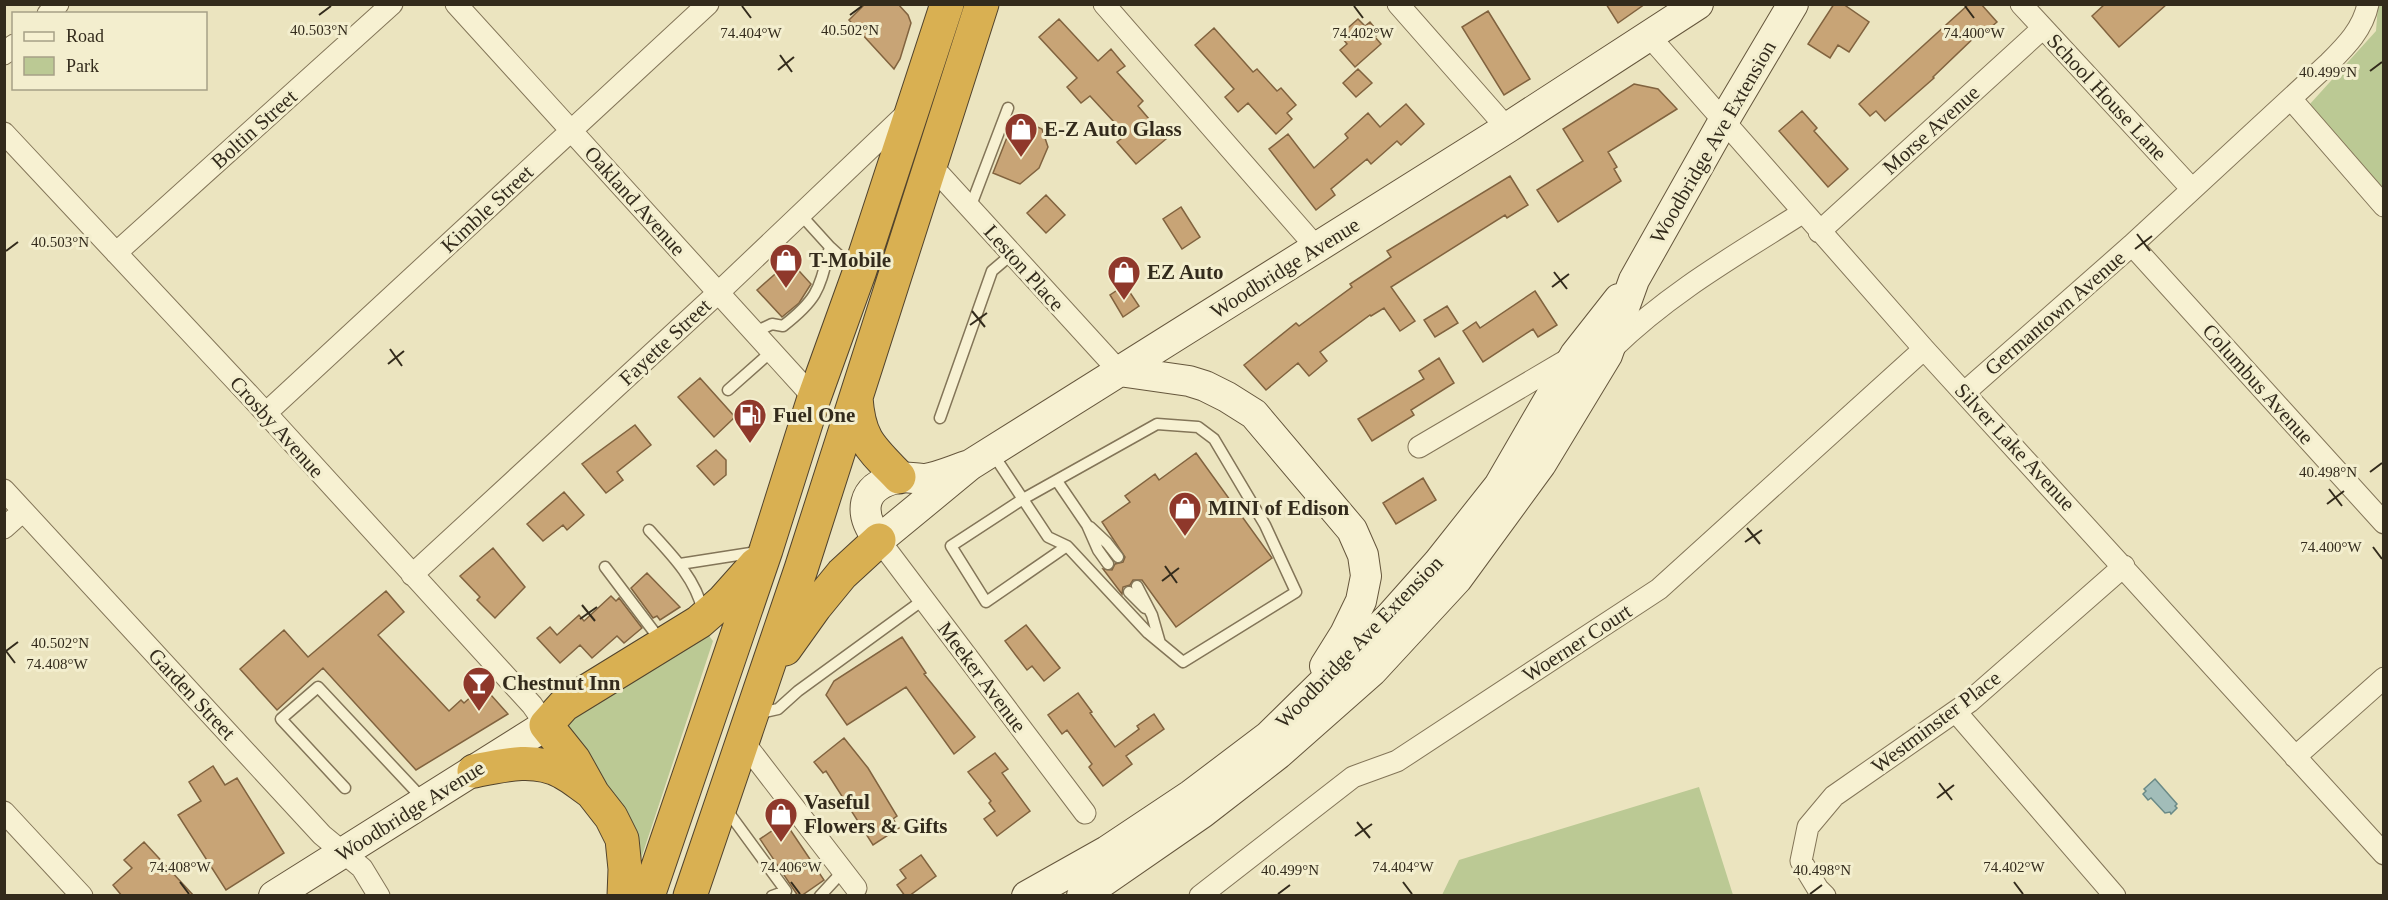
<svg xmlns="http://www.w3.org/2000/svg" width="2388" height="900" viewBox="0 0 2388 900" font-family="Georgia,serif">
	<style>
		.green { fill: #bbc994 }
		.water { fill: #a2bdb9; stroke: #6a8a87; stroke-width: 1.5 }
		.building { fill: #c8a476; stroke: #81633f; stroke-width: 1.5 }
		.lines { fill: none; stroke-linecap: round; stroke-linejoin: round }
		.lane-casing { stroke: #837558; stroke-width: 13 }
		.street-casing { stroke: #837558; stroke-width: 23 }
		.secondary-casing { stroke: #65563c; stroke-width: 32 }
		.highway-casing { stroke: #51432d; stroke-width: 35 }
		.lane { stroke: #f7f1d2; stroke-width: 10 }
		.street { stroke: #f7f1d2; stroke-width: 21 }
		.secondary { stroke: #f7f1d2; stroke-width: 30 }
		.highway { stroke: #d9b052; stroke-width: 33 }
		.ticks { fill: none; stroke: #332b1c; stroke-width: 2 }
		.labels { text-anchor: middle; dominant-baseline: central; stroke-width: 6; stroke-linejoin: round; paint-order: stroke }
		.street-label { font-size: 21px; fill: #332b1c; stroke: #f3eece }
		.poi-label { font-size: 21px; font-weight: bold; fill: #332b1c; stroke: #f3eece; text-anchor: start }
		.ticks-label { font-size: 15px; text-anchor: middle; fill: #332b1c; stroke: #f3eece; stroke-width: 6; stroke-linejoin: round; paint-order: stroke }
	</style>
	<rect width="100%" height="100%" fill="#ebe4bf"/>
	<path class="green" d="M2378 5H2383V188L2310 104 2376 31Z
		M704 629 713 641 638 868 559 719Z
		M1699 787 1733 895H1442L1459 860Z"/>
	<path class="water" d="M2155 779 2177 804 2175 806 2177 808 2171 814 2170 812 2165 813 2151 798 2148 800 2143 794 2146 791 2144 789Z"/>
	<path class="building" d="M865 4H898L908 15 911 23 900 59 894 69 849 20Z
		M1606 4H1645L1618 23Z
		M1834 4H1843L1869 22 1849 52 1838 45 1830 58 1808 44Z
		M1969 4H1981L1997 22 1982 35 1980 32 1933 77 1934 78 1885 121 1876 111 1870 116 1859 104Z
		M2105 4H2167L2119 47 2092 16Z
		M1488 11 1530 79 1504 95 1462 27Z
		M1059 19 1098 61 1111 49 1125 66 1117 72 1143 101 1138 106 1166 139 1136 164 1117 142 1126 135 1090 96 1081 103 1067 87 1077 78 1039 37Z
		M1358 19 1365 26 1370 22 1379 33 1375 37 1381 44 1355 67 1340 50 1347 44 1340 35Z
		M1214 28 1253 72 1257 69 1277 91 1281 88 1296 105 1287 113 1292 119 1276 134 1248 103 1238 112 1225 97 1234 89 1195 45Z
		M1358 69 1372 83 1356 97 1343 83Z
		M1634 84 1658 89 1677 109 1608 152 1617 167 1614 169 1621 181 1558 222 1537 190 1583 161 1563 129Z
		M1406 104 1424 124 1401 145 1397 141 1371 164 1367 159 1331 189 1335 195 1316 210 1269 149 1288 134 1314 168 1348 138 1345 134 1368 113 1380 127Z
		M1802 111 1817 128 1814 131 1848 169 1828 187 1779 131Z
		M1015 117 1042 129 1048 147 1039 168 1020 184 993 173Z
		M1510 176 1528 205 1507 218 1505 215 1391 287 1415 321 1400 331 1384 308 1371 316 1370 315 1320 352 1327 361 1309 376 1298 363 1266 390 1244 365 1296 323 1299 326 1352 287 1350 284 1391 257 1387 251Z
		M1046 195 1065 215 1046 233 1027 213Z
		M1181 207 1200 237 1182 249 1163 219Z
		M790 261 811 284 799 303 782 317 757 290Z
		M1125 285 1139 306 1123 317 1110 295Z
		M1535 291 1557 325 1538 337 1533 329 1483 362 1463 331 1476 322 1480 328Z
		M1447 306 1458 323 1435 337 1424 320Z
		M1439 358 1454 383 1411 410 1414 415 1372 441 1358 419 1424 379 1419 371Z
		M700 378 735 417 714 437 678 397Z
		M635 425 651 445 617 472 623 480 606 493 582 464Z
		M716 450 726 460V475L714 485 697 466Z
		M1196 453 1272 558 1176 627 1142 580H1133L1130 585 1123 587 1122 594 1103 569 1112 570 1115 564 1123 562 1125 557 1102 522 1130 502 1125 496 1155 474 1159 480Z
		M1423 478 1436 500 1396 524 1383 503Z
		M564 492 584 515 567 530 563 525 543 541 527 524Z
		M493 548 525 587 495 618 477 600 480 597 460 576Z
		M647 573 680 607 660 620 657 616 653 618 631 588Z
		M386 591 404 612 378 635 449 711 461 700 464 703 483 686 508 714 416 770 323 668 277 710 240 669 284 630 308 657Z
		M611 596 616 601 619 598 642 628 624 643 617 636 592 658 580 645 560 663 537 638 550 627 557 635 579 615 584 621Z
		M1026 625 1060 668 1044 681 1032 666 1027 670 1005 641Z
		M902 637 926 673 924 674 975 737 954 754 906 687 847 725 826 695 834 681Z
		M1078 693 1092 712 1090 713 1115 747 1139 729 1137 726 1154 714 1164 729 1126 756 1132 764 1103 786 1089 767 1092 764 1067 730 1062 734 1048 715Z
		M844 738 868 768 897 816 893 819 899 828 873 845 826 771 823 773 814 762Z
		M995 753 1008 769 1002 773 1030 811 997 836 984 819 995 811 989 803 991 801 968 772Z
		M213 766 225 785 237 778 284 853 226 890 178 815 201 801 189 782Z
		M785 822 824 880 801 896H798L760 839Z
		M144 842 194 896H122L113 885 132 868 124 860Z
		M921 855 936 876 909 896H905L897 885 906 878 900 870Z"/>
	<g class="lines">
		<defs>
			<path id="lane" d="M970 208 1008 108
				M830 247 854 269
				M755 332 772 324 783 326C819 298 819 289 830 247L801 215
				M728 390 772 351
				M940 418 992 271 1012 254
				M993 454 1048 537 1067 546 1148 633 1183 662 1296 592 1265 525 1214 439 1198 427 1157 424 1023 499 951 546 986 602 1067 546
				M1057 481 1087 525 1098 550 1108 564
				M1090 527 1107 543 1118 557
				M649 530C672 555 695 578 703 611
				M680 564 757 552
				M605 567 661 641
				M1137 586 1152 615 1160 643
				M1129 592 1145 608
				M756 714 778 709 798 691 923 600
				M345 788 281 719 318 687 423 799
				M726 809 786 891 772 896
				M820 896 843 871"/>
			<path id="street" d="M456 4 814 398
				M1104 4 1317 248
				M1398 4 1507 128
				M2021 4 2192 189
				M48 14 58 4
				M1650 37 1924 349 2384 854
				M4 54 14 45
				M2291 99 2384 206
				M4 133 252 398 532 705 546 725
				M930 164 1119 371
				M1819 232 2043 28
				M2132 245 2384 523
				M116 253 392 4
				M1613 348C1669 293 1736 255 1802 213
				M1965 392 2132 245 2329 63C2346 46 2363 29 2368 4
				M266 413 708 4
				M1419 447 1572 357
				M4 490 322 835 362 868 379 896
				M4 528 23 511
				M879 540 1085 813
				M412 575 719 292 907 113
				M1956 712 2115 896
				M742 740 856 888
				M2295 757 2384 678
				M4 812 82 896
				M1200 896 1353 777 1397 761 1659 589 1924 349
				M1825 896 1818 889 1801 861 1808 827 1834 796 1969 702 2124 566"/>
			<path id="secondary" d="M1119 371 1189 381 1205 386 1227 397 1254 414 1352 530 1363 555 1366 576 1361 601 1345 634 1325 666
				M970 465C956 469 940 477 925 479 916 479 906 476 897 478 860 487 858 514 879 540L970 465 1507 128 1698 4
				M274 896 546 725
				M1027 896 1107 851 1191 795 1269 736 1390 617 1438 563 1499 486 1575 355 1619 299
				M1082 896 1202 813 1278 754 1372 671 1457 579 1541 464 1607 355 1634 280 1723 122 1793 4"/>
			<path id="highway" d="M856 398C859 440 871 448 899 477
				M785 649 815 607 842 574 879 540
				M474 771C503 765 535 757 562 772 572 777 581 785 590 791
				M624 896 625 869 622 839 611 817 593 794 574 760 546 725 564 705 699 622 723 601 756 564
				M648 896 766 550 814 398 859 273 947 4
				M690 896 801 569 982 4"/>
		</defs>
		<use href="#lane" class="lane-casing"/>
		<use href="#street" class="street-casing"/>
		<use href="#secondary" class="secondary-casing"/>
		<use href="#highway" class="highway-casing"/>
		<use href="#lane" class="lane"/>
		<use href="#street" class="street"/>
		<use href="#secondary" class="secondary"/>
		<use href="#highway" class="highway"/>
	</g>
	<path class="ticks" d="M742 6 751 18M1354 6 1363 18M1965 6 1974 18M319 15 331 6M850 15 862 6M780 55 792 72M778 70 794 57M2370 71 2382 62M2137 234 2150 251M2135 249 2152 236M6 251 18 242M1554 272 1567 289M1552 287 1569 274M972 311 985 327M970 325 987 313M390 349 402 366M388 364 404 351M2370 472 2382 463M2329 489 2342 506M2327 504 2344 491M1747 528 1760 544M1745 542 1762 530M2373 547 2382 559M1165 566 1177 583M1162 581 1179 568M582 605 595 621M580 619 597 607M6 651 15 663M6 651 18 642M1939 783 1952 800M1937 798 1954 785M1357 822 1370 838M1355 836 1372 824M180 882 189 894M791 882 800 894M1403 882 1412 894M2014 882 2023 894M1278 894 1290 885M1810 894 1822 885"/>
	<defs>
		<symbol id="shop-pin" viewBox="-11 -11 22 30"><path d="M0 17L-7.5 6A9.5 9.5 0 1 1 7.5 6Z" fill="#8f382b" stroke="#f3eece"/><path d="M-5-2.5h2.3a2.7 3.5 0 0 1 5.4 0H5L5.5 6h-11ZM-1.5-2.5h3a1.5 2.3 0 0 0-3 0Z" fill="#fff"/></symbol>
		<symbol id="fuel-pin" viewBox="-11 -11 22 30"><path d="M0 17L-7.5 6A9.5 9.5 0 1 1 7.5 6Z" fill="#8f382b" stroke="#f3eece"/><path d="M-5.5-6h7V0h2V4h1.3V-2.5L3-4.5l.8-.8L6-3V5H2.5V1h-1V6h-7ZM-4.2-4.7v3.2H.2V-4.7Z" fill="#fff"/></symbol>
		<symbol id="bar-pin" viewBox="-11 -11 22 30"><path d="M0 17L-7.5 6A9.5 9.5 0 1 1 7.5 6Z" fill="#8f382b" stroke="#f3eece"/><path d="M-6-5H6L.8 .8V4.5H3.5V6h-7V4.5H-.8V.8Z" fill="#fff"/></symbol>
	</defs>
	<g fill-rule="evenodd">
		<use href="#shop-pin" x="1002" y="110" width="38" height="52"/>
		<use href="#shop-pin" x="767" y="241" width="38" height="52"/>
		<use href="#shop-pin" x="1105" y="253" width="38" height="52"/>
		<use href="#fuel-pin" x="731" y="396" width="38" height="52"/>
		<use href="#shop-pin" x="1166" y="489" width="38" height="52"/>
		<use href="#bar-pin" x="460" y="664" width="38" height="52"/>
		<use href="#shop-pin" x="762" y="795" width="38" height="52"/>
	</g>
	<g class="labels">
		<g class="street-label">
			<text transform="translate(2107 97) rotate(47)">School House Lane</text>
			<text transform="translate(254 129) rotate(-42)">Boltin Street</text>
			<text transform="translate(1931 130) rotate(-42)">Morse Avenue</text>
			<text transform="translate(1713 142) rotate(-60)">Woodbridge Ave Extension</text>
			<text transform="translate(635 201) rotate(48)">Oakland Avenue</text>
			<text transform="translate(487 209) rotate(-43)">Kimble Street</text>
			<text transform="translate(1024 268) rotate(48)">Leston Place</text>
			<text transform="translate(1285 268) rotate(-32)">Woodbridge Avenue</text>
			<text transform="translate(2055 313) rotate(-41)">Germantown Avenue</text>
			<text transform="translate(665 342) rotate(-43)">Fayette Street</text>
			<text transform="translate(2258 384) rotate(48)">Columbus Avenue</text>
			<text transform="translate(277 427) rotate(48)">Crosby Avenue</text>
			<text transform="translate(2015 447) rotate(47)">Silver Lake Avenue</text>
			<text transform="translate(1359 642) rotate(-46)">Woodbridge Ave Extension</text>
			<text transform="translate(1577 643) rotate(-33)">Woerner Court</text>
			<text transform="translate(982 677) rotate(53)">Meeker Avenue</text>
			<text transform="translate(192 694) rotate(47)">Garden Street</text>
			<text transform="translate(1936 722) rotate(-37)">Westminster Place</text>
			<text transform="translate(410 811) rotate(-32)">Woodbridge Avenue</text>
		</g>
		<g class="poi-label">
			<text x="1044" y="129">E-Z Auto Glass</text>
			<text x="809" y="260">T-Mobile</text>
			<text x="1147" y="272">EZ Auto</text>
			<text x="773" y="415">Fuel One</text>
			<text x="1208" y="508">MINI of Edison</text>
			<text x="502" y="683">Chestnut Inn</text>
			<text x="804" y="802">Vaseful<tspan x="804" dy="24">Flowers &amp; Gifts</tspan></text>
		</g>
	</g>
	<g class="ticks-label">
		<text x="319" y="35">40.503°N</text>
		<text x="850" y="35">40.502°N</text>
		<text x="751" y="38">74.404°W</text>
		<text x="1363" y="38">74.402°W</text>
		<text x="1974" y="38">74.400°W</text>
		<text x="2328" y="77">40.499°N</text>
		<text x="60" y="247">40.503°N</text>
		<text x="2328" y="477">40.498°N</text>
		<text x="2331" y="552">74.400°W</text>
		<text x="60" y="648">40.502°N</text>
		<text x="57" y="669">74.408°W</text>
		<text x="180" y="872">74.408°W</text>
		<text x="791" y="872">74.406°W</text>
		<text x="1403" y="872">74.404°W</text>
		<text x="2014" y="872">74.402°W</text>
		<text x="1290" y="875">40.499°N</text>
		<text x="1822" y="875">40.498°N</text>
	</g>
	<rect width="2388" height="900" fill="none" stroke="#332b1c" stroke-width="12"/>
	<rect x="12" y="12" width="195" height="78" fill="#f3eece" stroke="#a6a087" stroke-width="1.5"/>
	<rect x="24" y="32" width="30" height="9" fill="#f7f1d2" stroke="#a6a087" stroke-width="1.5"/>
	<text x="66" y="42" font-size="18" fill="#332b1c">Road</text>
	<rect x="24" y="57" width="30" height="18" fill="#bbc994" stroke="#a6a087" stroke-width="1.5"/>
	<text x="66" y="72" font-size="18" fill="#332b1c">Park</text>
</svg>
